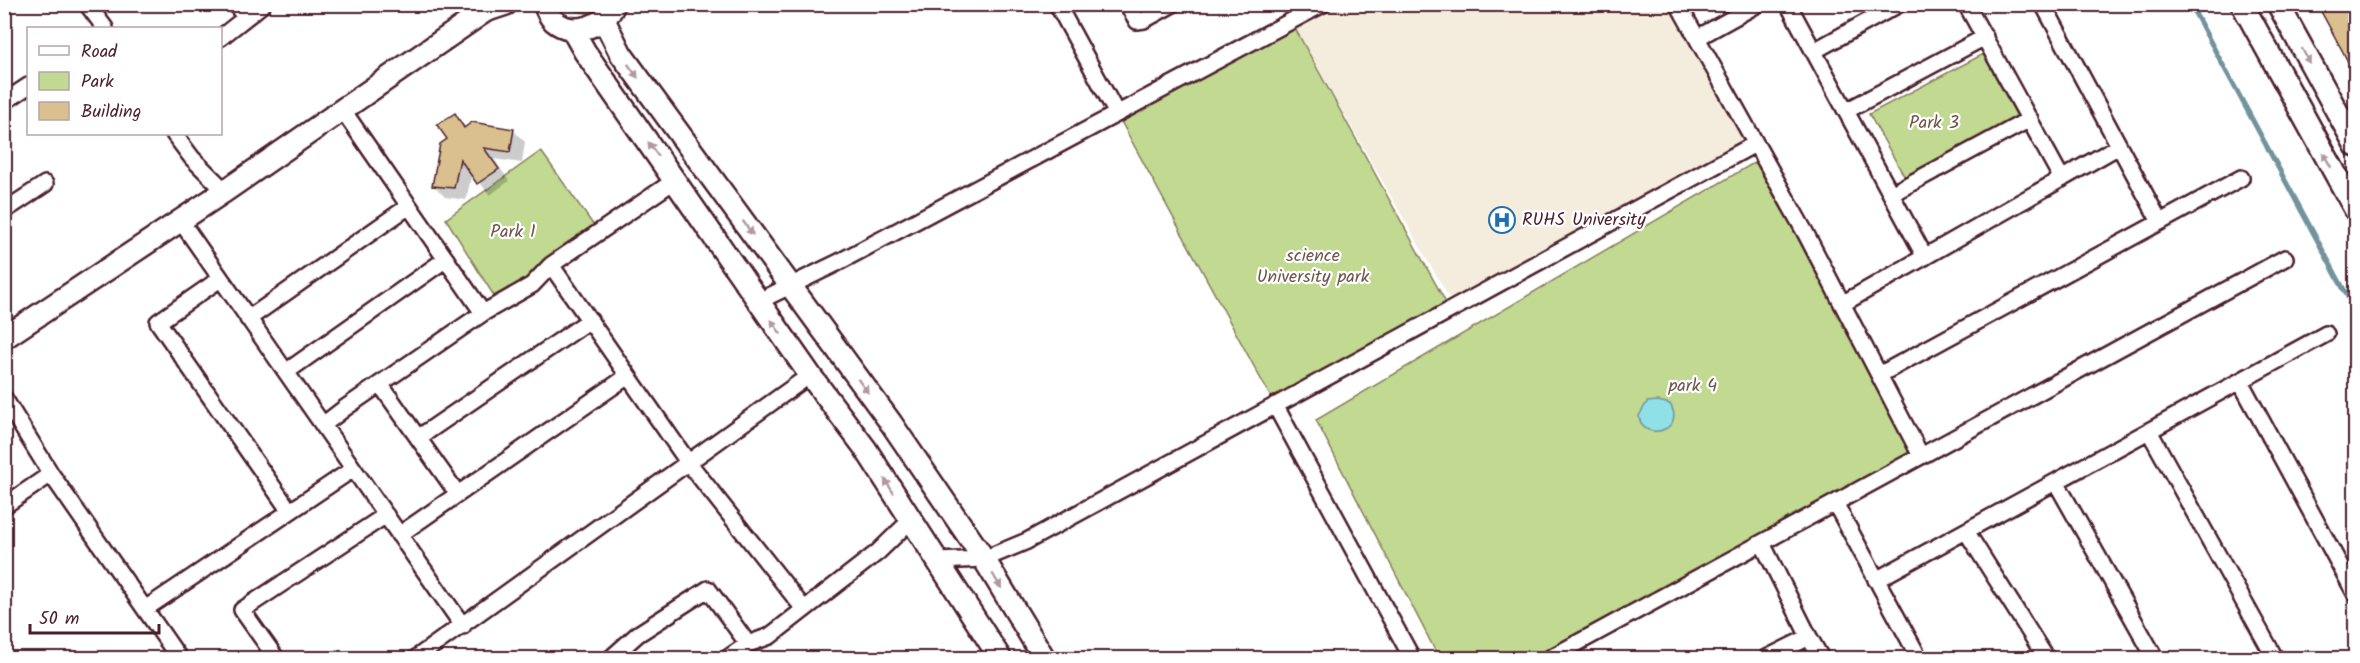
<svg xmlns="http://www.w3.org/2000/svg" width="2360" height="663" viewBox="0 0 2360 663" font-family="Kalam,sans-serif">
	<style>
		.built { fill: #f4ecdd }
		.green { fill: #c1d990; stroke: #867c5e; stroke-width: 1.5 }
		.water { fill: #8fe0e7; stroke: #73939c; stroke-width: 1.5 }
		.shadow { fill: #0003 }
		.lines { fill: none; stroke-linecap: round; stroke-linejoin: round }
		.stream { stroke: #73939c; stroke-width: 5 }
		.building { fill: #dabf8f; stroke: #4a1f2b; stroke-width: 1.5 }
		.street-casing { stroke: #4a1f2b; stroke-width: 20 }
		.secondary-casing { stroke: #4a1f2b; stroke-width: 26 }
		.street { stroke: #fff; stroke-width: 15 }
		.secondary { stroke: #fff; stroke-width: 21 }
		.oneway { fill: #ae9aa0 }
		.labels { text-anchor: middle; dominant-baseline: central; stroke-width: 4.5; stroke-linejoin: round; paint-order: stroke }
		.park-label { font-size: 18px; fill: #6e5749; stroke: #fff }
		.poi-label { font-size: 18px; fill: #4a1f2b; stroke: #fff; text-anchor: start }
	</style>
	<rect width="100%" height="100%" fill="#fff"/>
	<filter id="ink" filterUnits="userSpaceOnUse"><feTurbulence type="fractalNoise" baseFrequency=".0167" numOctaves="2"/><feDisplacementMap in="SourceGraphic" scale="12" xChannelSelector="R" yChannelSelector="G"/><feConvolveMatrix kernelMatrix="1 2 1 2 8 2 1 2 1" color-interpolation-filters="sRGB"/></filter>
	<g filter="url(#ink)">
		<path class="built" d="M1324 4 1669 5 1746 139 1451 301 1291 21Z"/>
		<path class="green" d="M571 5H610L598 15 576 11Z
			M1291 21 1450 310 1275 405 1117 114Z
			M1991 50 2024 118 1907 181 1869 114Z
			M541 151 597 230 499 304 446 219Z
			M1757 161 1911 452 1534 658H1439L1316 420Z"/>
		<path class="water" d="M1658 401 1670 404C1685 428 1652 439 1642 425 1640 423 1640 419 1639 416L1647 402Z"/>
		<path class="shadow" d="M2318 4H2356V73Z
			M454 115 467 128 513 130 525 142 522 163 494 159 509 181 490 195 472 173 466 200 445 197 433 185Z"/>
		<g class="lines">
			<path class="stream" d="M2190 4 2356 312"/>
		</g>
		<path class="building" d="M2317 4H2355V76L2343 52Z
			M455 113 464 128 472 122 514 129 510 152 484 148 499 169 477 184 460 159 454 188 432 186 440 144 447 139 437 125Z"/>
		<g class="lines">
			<defs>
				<path id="street" d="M87 4 105 28
					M236 4 245 18
					M1057 4 1117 114
					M1127 4 1137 21 1144 20 1173 4
					M1678 4 1806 234 1921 456
					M1788 4 1925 257
					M1966 4 2062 179
					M2043 4 2160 222
					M220 38 263 4
					M1697 38 1758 4
					M1814 51 1899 4
					M4 102 28 86
					M1846 111 1985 37
					M174 134 192 158 225 191
					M674 181 551 265 688 462 804 609
					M1891 194 2030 119
					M4 211 45 184
					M180 220 463 626
					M220 279 158 322 289 510
					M759 301 837 263 1323 4
					M1842 304 2119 146
					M483 313 532 285 551 265
					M248 319 409 206
					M286 372 446 259
					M1879 375 2241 178
					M2240 381 2356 595
					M380 384 457 493
					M4 398 51 474 179 658
					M1275 405 1412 658
					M323 425 345 408 483 313 342 109
					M2149 431 2275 658
					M418 438 590 320
					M2056 482 2155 658
					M1835 503 1919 658
					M4 506 51 474
					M1966 531 2046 658
					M399 535 628 376
					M1762 543 1809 637 1767 658
					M938 561 984 559 1027 541 1755 144
					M1876 580 2326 334
					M145 609 353 469
					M1809 637 1821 658
					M276 658 242 610 386 515
					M416 658 810 375
					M611 658 638 634 708 589 748 644
					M728 658 748 644 770 636 878 552 911 520
					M1550 658 2285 258"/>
				<path id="secondary" d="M544 4C547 10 549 17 554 21 573 37 606 27 614 4
					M2242 4 2356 211
					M2278 4 2356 146
					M604 20 621 54 891 423 984 559 1044 658
					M572 29 585 52 810 375 865 448 1000 658
					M4 338 225 191 485 11 506 4"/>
			</defs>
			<use href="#street" class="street-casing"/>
			<use href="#secondary" class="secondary-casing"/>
			<use href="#street" class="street"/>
			<use href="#secondary" class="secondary"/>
		</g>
		<defs><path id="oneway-solid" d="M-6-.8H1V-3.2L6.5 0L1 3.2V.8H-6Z" transform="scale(1.5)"/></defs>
		<g class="oneway">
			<use href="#oneway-solid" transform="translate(2306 56) rotate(61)"/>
			<use href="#oneway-solid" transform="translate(633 71) rotate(54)"/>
			<use href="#oneway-solid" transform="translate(653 149) rotate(-125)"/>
			<use href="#oneway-solid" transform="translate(2327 160) rotate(-119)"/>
			<use href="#oneway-solid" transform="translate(748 228) rotate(54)"/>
			<use href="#oneway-solid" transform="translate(776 327) rotate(-125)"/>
			<use href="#oneway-solid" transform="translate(863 386) rotate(53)"/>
			<use href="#oneway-solid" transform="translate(889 486) rotate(-123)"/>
			<use href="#oneway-solid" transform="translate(997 581) rotate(59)"/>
		</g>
	</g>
	<defs>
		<symbol id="hospital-ring" viewBox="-11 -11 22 22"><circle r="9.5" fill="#fff" stroke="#1f6fb2" stroke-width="1.5"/><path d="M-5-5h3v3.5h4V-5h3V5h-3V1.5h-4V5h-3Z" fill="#1f6fb2"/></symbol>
	</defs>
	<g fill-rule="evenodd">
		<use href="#hospital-ring" x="1487" y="205" width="30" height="30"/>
	</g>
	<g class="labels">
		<g class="park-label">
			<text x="1934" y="123">Park 3</text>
			<text x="513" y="232">Park 1</text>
			<text x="1313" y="256">science<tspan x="1313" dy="21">University park</tspan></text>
			<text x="1693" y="386">park 4</text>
		</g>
		<g class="poi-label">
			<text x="1522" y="220">RUHS University</text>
		</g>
	</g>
	<rect width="2360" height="663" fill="none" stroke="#fff" stroke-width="24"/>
	<rect x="12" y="12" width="2336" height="639" fill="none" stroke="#4a1f2b" stroke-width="2" filter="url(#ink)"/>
	<rect x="27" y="27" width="195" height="108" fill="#ffffff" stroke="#b7a5aa" stroke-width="1.5"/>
	<rect x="39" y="46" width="30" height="9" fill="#ffffff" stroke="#b7a5aa" stroke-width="1.5"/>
	<text x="81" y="57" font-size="18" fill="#4a1f2b">Road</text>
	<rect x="39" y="72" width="30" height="18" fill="#c1d990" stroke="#b7a5aa" stroke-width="1.5"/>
	<text x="81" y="87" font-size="18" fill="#4a1f2b">Park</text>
	<rect x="39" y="102" width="30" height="18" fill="#dabf8f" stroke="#b7a5aa" stroke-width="1.5"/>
	<text x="81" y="117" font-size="18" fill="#4a1f2b">Building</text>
	<path d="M30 624v9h129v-9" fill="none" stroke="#4a1f2b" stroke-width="3"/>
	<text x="39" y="624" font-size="18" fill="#4a1f2b" stroke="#ffffff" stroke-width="4.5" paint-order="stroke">50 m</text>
</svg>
